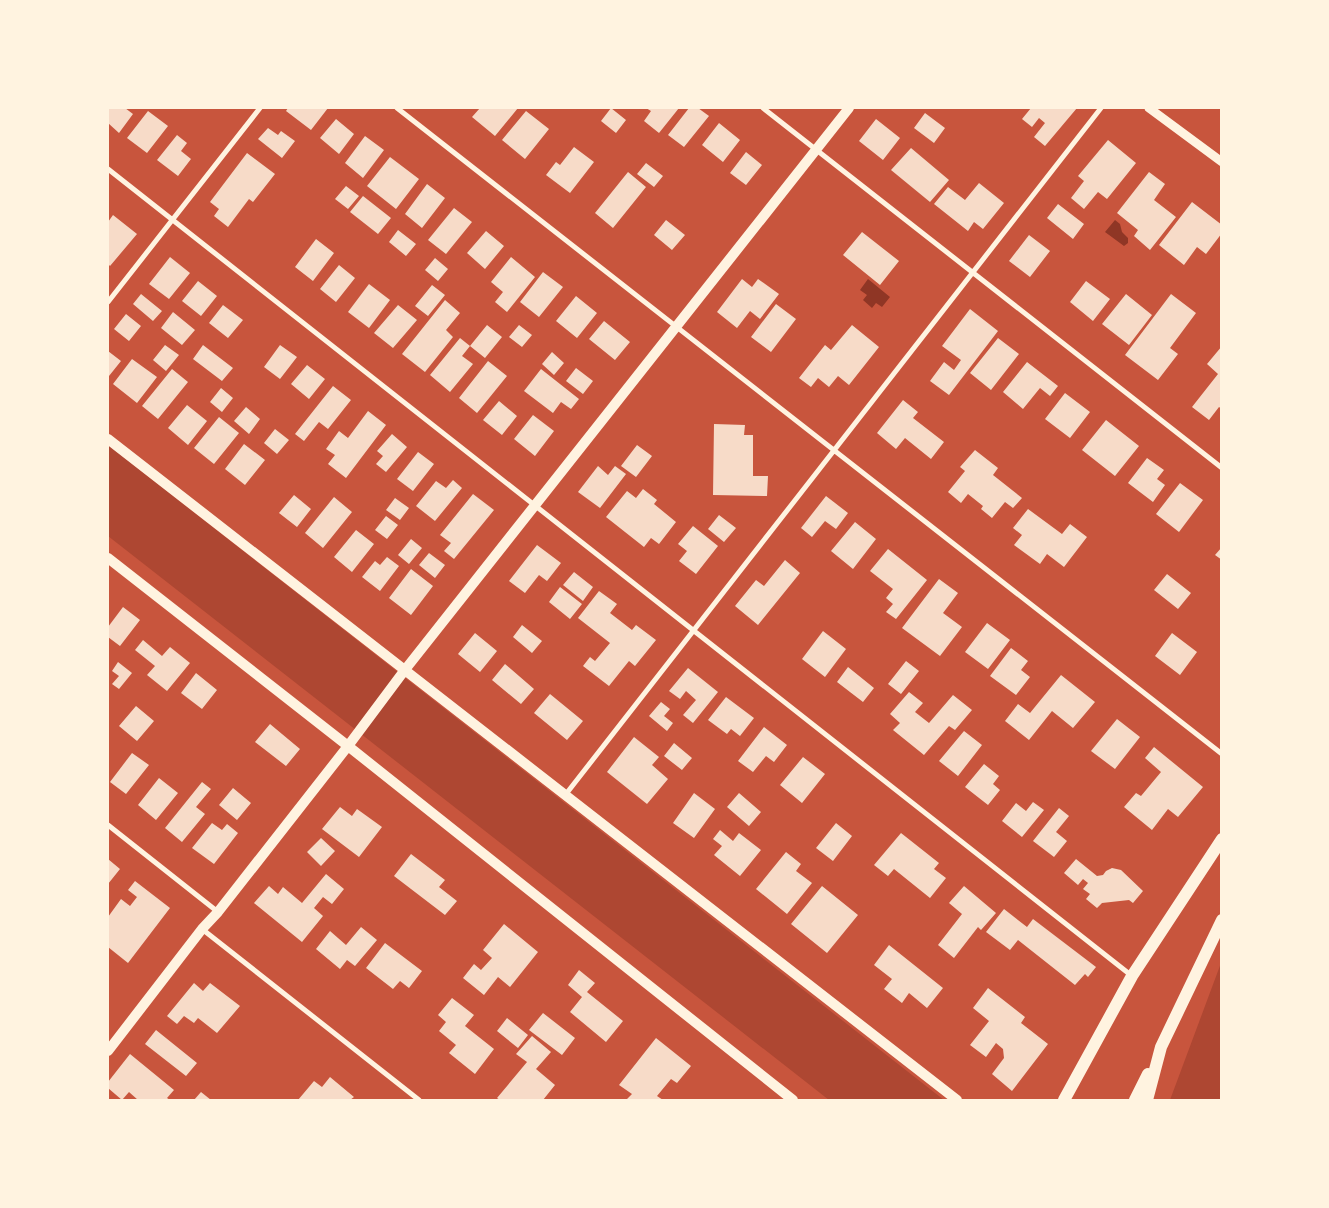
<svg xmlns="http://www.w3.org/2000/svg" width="1329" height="1208" viewBox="0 0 1329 1208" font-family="'Public Sans',sans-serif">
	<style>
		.green { fill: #ae4732 }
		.water { fill: #8f3625 }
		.building { fill: #f7dbc8 }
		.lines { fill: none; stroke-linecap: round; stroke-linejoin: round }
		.minor { stroke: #fff3e0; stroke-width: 5 }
		.tertiary { stroke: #fff3e0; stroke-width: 9 }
		.secondary { stroke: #fff3e0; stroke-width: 10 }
		.primary { stroke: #fff3e0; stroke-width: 12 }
	</style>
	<rect width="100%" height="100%" fill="#c8553d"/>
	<path class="green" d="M108 445 944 1100H829L108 536Z
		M1221 963V1100H1170Z"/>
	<path class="water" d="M1115 220 1120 224 1122 232 1128 238V243L1124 246 1105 232Z
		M868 279 890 297 882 307 876 303 872 308 863 300 867 295 860 290Z"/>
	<path class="building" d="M108 108H125L133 114 119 133 108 123Z
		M288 108H328L311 130 286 111Z
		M480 108H518L495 136 472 117Z
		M611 108 626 120 616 133 601 121Z
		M646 108H679L659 133 644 121 651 111Z
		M689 108H698L709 116 684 147 668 135Z
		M1031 108H1077L1045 146 1034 137 1045 123 1039 118 1032 127 1022 119Z
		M148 111 168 126 147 153 127 138Z
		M526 111 549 129 525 159 502 140Z
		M925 113 945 128 934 143 914 128Z
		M336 119 354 134 339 154 320 138Z
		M876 119 900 138 883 160 859 141Z
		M719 123 740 140 723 162 702 145Z
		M268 128 278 135 281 131 295 141 282 158 258 139Z
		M177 135 187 143 181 151 191 159 178 176 157 160Z
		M365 136 384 150 363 178 345 163Z
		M1108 140 1136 163 1107 199 1098 192 1084 209 1071 198 1084 181 1078 176Z
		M574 147 594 162 570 193 546 175 556 162 560 165Z
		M911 148 949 180 930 202 891 170Z
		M746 152 762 165 746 185 730 173Z
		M247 153 275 174 253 202 249 199 228 227 214 216 219 209 210 202Z
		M390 157 419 179 396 209 367 186Z
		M646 163 663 176 654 187 637 174Z
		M628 172 646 187 613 228 595 213Z
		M1149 172 1165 184 1154 200 1176 217 1150 250 1134 236 1138 230 1117 213Z
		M979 183 1004 203 983 229 974 222 968 231 934 204 948 187 965 200Z
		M427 184 445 198 422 228 405 214Z
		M346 186 359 196 348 209 335 199Z
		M363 196 391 218 378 234 350 212Z
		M1192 202 1222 225V233L1206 254 1197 247 1184 265 1159 245Z
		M1058 204 1084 224 1073 239 1047 218Z
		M454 208 472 222 446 254 428 240Z
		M113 215 137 234 110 266 108 264V222Z
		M666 220 685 235 672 250 654 235Z
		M398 230 416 244 406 256 389 242Z
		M486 231 504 246 485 269 467 253Z
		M862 232 899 261 880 285 843 255Z
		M1029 235 1050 251 1030 277 1009 261Z
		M316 239 334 253 313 281 295 267Z
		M170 257 190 273 169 299 149 284Z
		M511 257 535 277 507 312 495 302 503 292 491 282Z
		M435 258 448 269 438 281 425 270Z
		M339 265 355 278 336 302 320 289Z
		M543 272 563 287 539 317 520 302Z
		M742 279 752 287 758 279 779 294 760 319 750 311 737 328 717 312Z
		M198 281 217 296 201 316 182 301Z
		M1086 281 1110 299 1093 321 1070 302Z
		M369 284 390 300 369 328 348 312Z
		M432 285 445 295 428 316 415 306Z
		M141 294 162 311 153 321 133 304Z
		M1126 294 1152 315 1129 345 1102 324Z
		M1171 294 1196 313 1170 348 1178 354 1158 380 1125 355Z
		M576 296 597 313 577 338 556 321Z
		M445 300 460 313 446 330 453 337 425 372 402 354Z
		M776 304 796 319 771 352 751 337Z
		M223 305 243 320 228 338 209 323Z
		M398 305 417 320 393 348 374 333Z
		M970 309 998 331 949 395 930 381 944 362 954 370 961 360 942 346Z
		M173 312 195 330 182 345 161 328Z
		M126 314 141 326 129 341 114 329Z
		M604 321 630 342 615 360 589 339Z
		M487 325 502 337 485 358 470 346Z
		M519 325 532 335 522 347 509 337Z
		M852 325 879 347 849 385 838 376 829 387 818 378 811 387 799 378 825 345 831 350Z
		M460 338 470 346 462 356 473 364 450 392 430 375Z
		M998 338 1019 354 991 390 970 373Z
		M165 345 179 355 166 371 153 360Z
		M203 345 233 368 222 381 193 359Z
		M280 345 297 357 280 379 264 367Z
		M1222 346V409L1219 407 1209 420 1192 407 1218 374 1207 364Z
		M108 351 121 361 109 376 108 374Z
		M552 352 564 363 554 375 542 364Z
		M132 359 157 377 137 403 113 384Z
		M488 361 507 376 477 413 459 398Z
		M1027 362 1058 386 1050 396 1040 388 1023 409 1003 392Z
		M307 365 325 379 309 399 291 384Z
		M576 368 593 381 583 394 566 381Z
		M172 369 188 382 158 419 142 406Z
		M541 369 579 399 571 409 561 402 553 413 524 391Z
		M333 386 351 400 328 429 319 422 304 441 295 434Z
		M221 388 233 398 222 412 210 402Z
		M1065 393 1090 412 1070 438 1045 419Z
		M903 400 918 412 913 418 944 442 931 459 905 438 896 449 877 433Z
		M499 401 517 416 502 435 483 420Z
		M187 405 207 421 188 445 168 428Z
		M246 407 260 419 249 434 234 421Z
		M368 411 386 425 346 478 328 464 335 455 326 449 339 431 348 438Z
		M533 415 554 431 535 456 514 439Z
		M219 417 239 433 214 464 194 448Z
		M1106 420 1139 446 1115 476 1082 450Z
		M714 424 745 425 744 435H753V476H768L767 496 713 495Z
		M275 429 289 440 277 454 264 443Z
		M392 434 407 447 386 472 376 464 383 456 377 451Z
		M244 444 265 460 245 485 225 469Z
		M637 445 652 456 636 477 621 466Z
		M975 450 998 468 993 475 1022 498 1013 508 1005 502 992 518 981 509 983 506 968 494 961 503 948 492 965 471 960 467Z
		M418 452 434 464 413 491 397 479Z
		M1147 458 1164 470 1157 479 1165 485 1153 502 1128 483Z
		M598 466 608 475 615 466 626 474 600 508 578 492Z
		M453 480 462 488 435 521 416 506 436 481 446 488Z
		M1180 483 1203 500 1179 532 1156 514Z
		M643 489 657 500 654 504 676 522 659 544 651 538 644 547 606 517 627 491 636 498Z
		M473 494 494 510 454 559 444 551 451 543 440 535Z
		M294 495 311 509 297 527 279 513Z
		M826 496 848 513 836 529 825 521 812 537 801 528Z
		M334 497 352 512 323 548 305 533Z
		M395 498 409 508 400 520 386 510Z
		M1028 509 1062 534 1070 524 1087 537 1064 567 1047 554 1040 564 1014 545 1022 535 1013 528Z
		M719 515 736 528 724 542 708 529Z
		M386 516 398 525 387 539 375 530Z
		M855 522 876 539 853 569 831 551Z
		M693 526 718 546 696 574 679 561 687 551 678 544Z
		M356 530 374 544 352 572 334 557Z
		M411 539 422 548 409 564 398 555Z
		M537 545 561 563 547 581 539 575 525 593 509 581Z
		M1222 547V560L1215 555Z
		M888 549 927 580 896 619 886 612 893 604 886 598 893 589 870 571Z
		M429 553 445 565 435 578 419 565Z
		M387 557 399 566 380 591 362 577 375 561 380 565Z
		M785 560 800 573 758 625 735 606 756 580 764 586Z
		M411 569 433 586 411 615 389 598Z
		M574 572 593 587 583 601 563 585Z
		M1167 574 1191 593 1178 609 1154 590Z
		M939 579 958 593 943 613 962 627 940 656 902 628Z
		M560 587 582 604 570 619 549 602Z
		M599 591 617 604 610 613 632 630 636 625 656 640 635 666 629 661 609 686 583 666 590 657 595 661 610 643 578 618Z
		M123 607 140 620 120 646 108 637V627Z
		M987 623 1010 640 988 669 965 652Z
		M522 625 542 641 532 653 513 637Z
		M823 631 846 649 825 677 802 659Z
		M475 633 497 651 480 672 458 654Z
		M1172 633 1197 652 1180 675 1155 656Z
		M143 640 162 656 170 647 190 663 167 691 147 675 155 666 135 650Z
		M1011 648 1028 661 1021 670 1030 677 1016 695 990 676Z
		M906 661 919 671 901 694 888 684Z
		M118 662 132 673 119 689 112 684 119 676 112 671Z
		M505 664 534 689 521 704 492 680Z
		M848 667 874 688 863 702 837 682Z
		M688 668 718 692 693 723 683 715 696 700 686 691 680 699 669 691Z
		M196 673 217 690 202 709 181 693Z
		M1061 675 1095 702 1073 728 1052 711 1029 740 1005 721 1018 704 1030 713Z
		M909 692 923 703 915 712 929 723 953 695 972 710 955 730 949 726 924 755 893 730 900 723 890 714Z
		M550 694 583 721 567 740 534 713Z
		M726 697 754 718 740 736 731 729 727 734 708 720Z
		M661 702 670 709 664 716 673 723 667 731 649 716Z
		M136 706 154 721 137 741 119 726Z
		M1117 719 1140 737 1115 769 1091 751Z
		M270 724 300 749 286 766 255 742Z
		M764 727 787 745 774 762 766 756 753 772 738 761Z
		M964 731 982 745 958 776 939 761Z
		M634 737 659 757 652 765 668 779 647 804 607 772Z
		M674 743 692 758 682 770 664 756Z
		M1154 747 1203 787 1178 817 1168 809 1152 830 1124 807 1136 793 1141 796 1161 772 1145 758Z
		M132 753 149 765 126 794 110 782Z
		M803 757 825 774 802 803 780 785Z
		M984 764 999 776 993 784 1000 790 988 805 965 787Z
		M159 778 178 793 156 820 138 805Z
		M202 782 211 789 196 807 205 814 182 842 165 828Z
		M233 788 251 803 237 820 219 805Z
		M694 793 715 809 694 838 673 823Z
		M739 793 761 812 749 826 727 807Z
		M1033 802 1044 810 1022 837 1002 821 1016 803 1026 811Z
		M340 807 352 816 357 809 382 827 359 857 322 829Z
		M1059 808 1069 816 1056 832 1067 841 1054 857 1033 841Z
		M212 823 222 830 227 824 238 833 214 864 192 848Z
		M836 823 852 836 833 861 816 848Z
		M720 830 733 841 739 833 761 850 740 876 714 855 722 846 713 839Z
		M901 833 939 863 934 869 946 878 930 898 894 869 888 876 874 865Z
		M321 838 335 851 321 866 307 852Z
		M786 852 801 864 796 871 812 883 787 914 756 889Z
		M411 854 445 880 439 887 457 901 445 915 394 876Z
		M108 859 120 869 108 884Z
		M1076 859 1097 876 1103 875 1106 871 1112 868 1121 870 1143 891 1133 903 1129 900 1102 903 1097 908 1086 899 1090 894 1083 889 1088 883 1083 879 1078 885 1064 873Z
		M326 874 344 889 332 904 323 897 314 908 323 916 302 942 254 903 269 886 278 894 283 887 302 903Z
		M135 881 170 908 128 963 108 947V917L121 899 130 906 137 897 128 890Z
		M822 886 858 915 827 953 791 924Z
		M964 886 996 913 981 930 978 927 954 958 938 945 962 914 949 903Z
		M1004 909 1027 927 1033 919 1096 967 1088 977 1085 974 1075 985 1018 940 1010 950 986 932Z
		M504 924 538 952 510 987 498 977 484 995 463 978 474 964 481 970 492 958 483 950Z
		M361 927 377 940 355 966 347 960 340 969 316 949 330 931 346 945Z
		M385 943 422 971 409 988 400 981 393 989 366 968Z
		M889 945 943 988 927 1008 909 993 902 1003 884 989 892 979 874 965Z
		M579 970 595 983 587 992 623 1021 606 1042 570 1012 582 997 568 985Z
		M194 983 203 991 210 983 240 1006 217 1033 198 1018 194 1023 184 1016 177 1024 167 1016Z
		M988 988 1025 1017 1021 1023 1048 1044 1012 1091 992 1074 1004 1058 1003 1049 996 1043 986 1057 970 1045 989 1021 973 1008Z
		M452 998 474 1015 465 1026 494 1049 475 1074 449 1053 456 1045 439 1031 446 1022 438 1015Z
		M543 1013 575 1038 562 1055 529 1030Z
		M507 1018 528 1035 518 1048 497 1031Z
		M156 1030 197 1063 186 1076 145 1044Z
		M532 1036 551 1052 536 1069 555 1085 543 1100H500L497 1098 527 1062 516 1054Z
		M656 1038 691 1066 677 1083 671 1079 657 1096 663 1100H626L632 1094 619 1085Z
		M130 1054 174 1090 167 1098 170 1100H138L129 1092 122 1100 108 1088V1082Z
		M330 1077 354 1097 350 1100H298L314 1081 322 1087Z
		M201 1092 211 1100H194Z"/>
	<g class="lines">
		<path class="minor" d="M397 108 1222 754
			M763 108 1222 468
			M108 169 1132 976
			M108 302 260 108
			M566 794 1101 108
			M108 825 218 912
			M202 929 419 1100"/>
		<path class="tertiary" d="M1149 108 1222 162"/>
		<path class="secondary" d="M108 439C390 660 674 879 957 1100
			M108 558 348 746 793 1100
			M108 1051 202 929 218 912 348 746 404 671 849 108"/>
		<path class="primary" d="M1064 1100 1132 976 1222 839
			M1135 1100 1148 1074
			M1147 1100 1161 1047 1222 920"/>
	</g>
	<rect width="1329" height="1208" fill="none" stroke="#fff3e0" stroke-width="218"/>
</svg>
